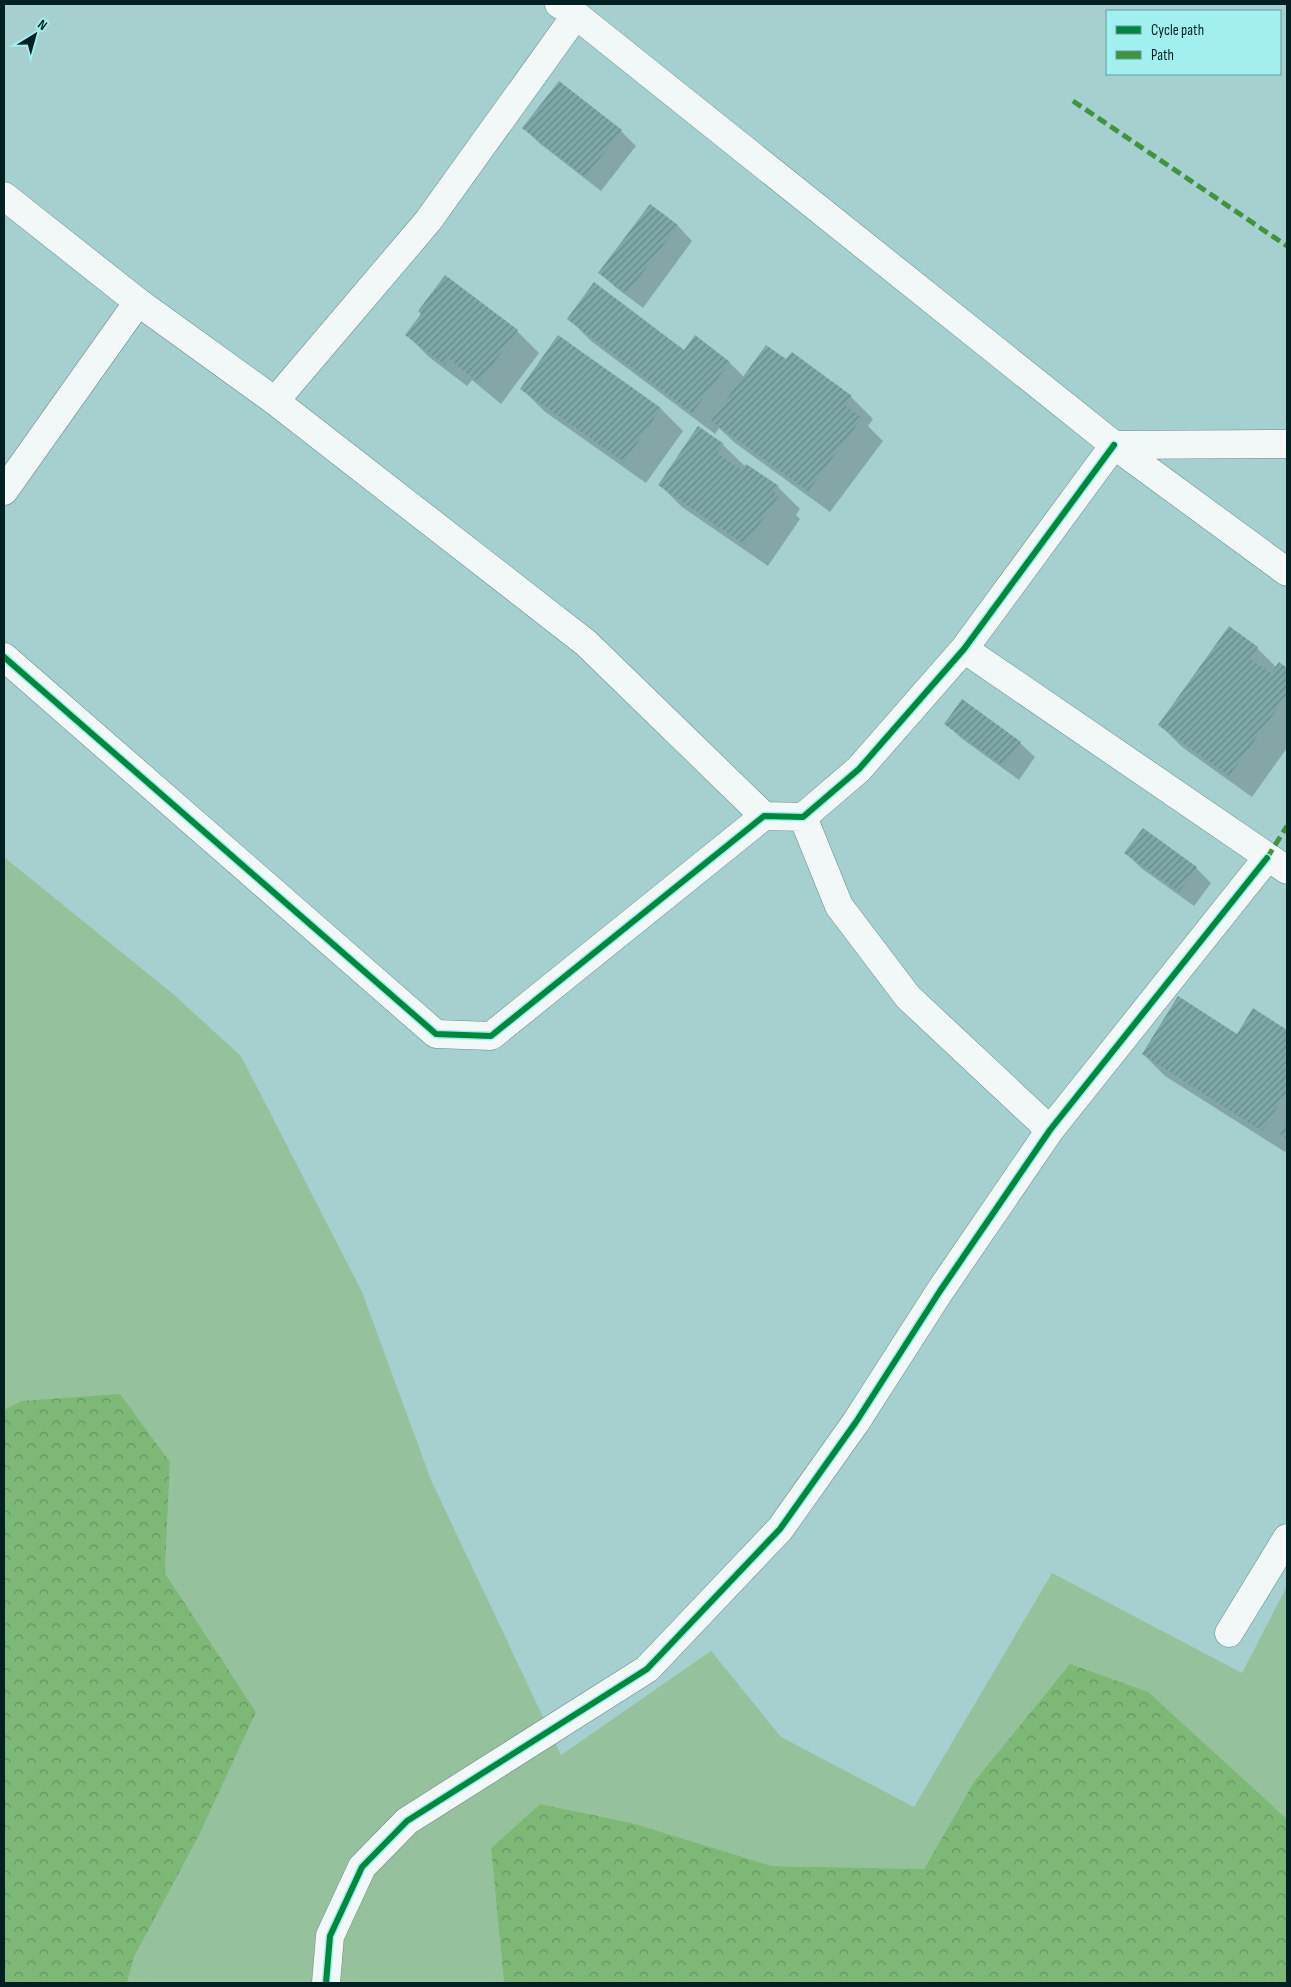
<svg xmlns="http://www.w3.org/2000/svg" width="1291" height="1987" viewBox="0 0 1291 1987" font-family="'Sofia Sans Condensed',sans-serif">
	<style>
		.grass { fill: #96c19d }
		.forest { fill: url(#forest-crowns) }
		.shadow { fill: #0003 }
		.building { fill: url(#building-hatch) }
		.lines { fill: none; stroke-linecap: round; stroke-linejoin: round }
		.street-casing { stroke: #688b8b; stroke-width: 29 }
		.street { stroke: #f2f8f8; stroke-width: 28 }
		.quiet { stroke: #42933e; stroke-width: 5; stroke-dasharray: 10 5; stroke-linecap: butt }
		.cycleway-casing { stroke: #a2efef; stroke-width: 9 }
		.cycleway { stroke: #00873e; stroke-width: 6 }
	</style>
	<defs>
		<pattern id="forest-crowns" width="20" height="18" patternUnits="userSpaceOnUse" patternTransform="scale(1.25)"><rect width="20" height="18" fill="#7db877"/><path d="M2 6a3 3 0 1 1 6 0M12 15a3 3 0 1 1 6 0" fill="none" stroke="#649561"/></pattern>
		<pattern id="building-hatch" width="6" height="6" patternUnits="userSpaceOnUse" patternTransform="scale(1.25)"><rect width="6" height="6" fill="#7ea7a8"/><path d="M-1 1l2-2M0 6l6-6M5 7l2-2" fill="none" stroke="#658888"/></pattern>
	</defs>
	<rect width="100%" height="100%" fill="#a6d0d0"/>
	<path class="grass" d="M4 857 173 994 241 1056 362 1292 431 1480 561 1755 711 1651 781 1737 914 1807 1052 1573 1242 1673 1287 1586V1819L1275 1808 974 1782 924 1869 772 1866 632 1823 540 1804 491 1848 504 1983H127L134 1957 256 1712 165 1573 170 1462 21 1401 4 1410Z"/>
	<path class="forest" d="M120 1394 170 1462 165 1573 256 1712 200 1833 134 1957 127 1983H4V1410L21 1401Z
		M1070 1664 1148 1692 1287 1819V1983H504L491 1848 540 1804 632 1823 772 1866 924 1869 974 1782Z"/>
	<path class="shadow" d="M524 128 621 131 636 146 601 191 539 143Z
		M650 206 678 226 692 241 643 308 615 287 600 273Z
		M446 276 517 331 539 353 501 404 472 380 467 386 429 357 407 335 423 314Z
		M569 319 729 362 744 377 786 361 792 353 851 397 873 419 868 426 883 441 830 512 735 443 719 428 715 434 591 341Z
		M558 337 661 409 683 431 646 483 544 411 522 389Z
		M698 428 723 445 746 467 778 487 800 509 796 515 800 519 768 566 682 507 660 485Z
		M1230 628 1257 648 1276 667 1279 664 1287 670V748L1252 797 1182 747 1160 725Z
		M946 724 1020 743 1035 757 1019 780 961 738Z
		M1143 830 1196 868 1211 883 1194 906 1141 868 1126 853Z
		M1254 1010 1287 1032V1148L1285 1152 1165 1076 1143 1054 1237 1035Z"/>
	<path class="building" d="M559 81 622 130 585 177 522 128Z
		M650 204 678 225 627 294 598 273Z
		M445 275 518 330 479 383 449 359 445 365 405 335 421 314 418 311Z
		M594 282 684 350 695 335 730 362 692 413 567 319Z
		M558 335 661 408 624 462 520 389Z
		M766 345 786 359 792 352 852 396 845 405 862 418 808 491 711 421Z
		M698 426 724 444 717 453 742 470 746 464 779 486 774 493 779 496 745 545 658 485Z
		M1229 626 1258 647 1250 659 1271 673 1279 662 1287 668V695L1229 776 1158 725Z
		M962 699 1021 742 1003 766 944 724Z
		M1143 828 1197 867 1179 892 1124 853Z
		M1178 996 1237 1034 1253 1008 1287 1030V1052L1284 1057 1287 1059V1091L1262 1131 1142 1054Z
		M1287 1119V1139L1279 1134Z"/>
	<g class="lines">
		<defs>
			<path id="street" d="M559 4 576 15 1114 445 1287 572
				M4 196 138 302 275 401 586 643 764 816
				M275 401 428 221 576 15
				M1114 445 1287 444
				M4 491 138 302
				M964 649 1287 870
				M4 657 436 1034 491 1036 764 816 803 817 859 769 964 649 1114 445
				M803 817 839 906 908 997 1050 1130
				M1229 1633 1287 1538
				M326 1983 330 1936 362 1867 407 1821 647 1669 780 1529 856 1422 940 1291 1050 1130 1267 858"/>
		</defs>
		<use href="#street" class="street-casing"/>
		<use href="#street" class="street"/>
		<path class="quiet" d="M1073 101 1287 246
			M1267 858 1287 826"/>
		<defs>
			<path id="cycleway" d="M4 657 436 1034 491 1036 764 816 803 817 859 769 964 649 1114 445
				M326 1983 330 1936 362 1867 407 1821 647 1669 780 1529 856 1422 940 1291 1050 1130 1267 858"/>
		</defs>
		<use href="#cycleway" class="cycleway-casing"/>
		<use href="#cycleway" class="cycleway"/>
	</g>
	<rect width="1291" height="1987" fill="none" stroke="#002021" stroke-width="10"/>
	<rect x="1106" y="10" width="175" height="65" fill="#a2efef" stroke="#619c9d"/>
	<rect x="1116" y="26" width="25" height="8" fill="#00873e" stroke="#619c9d"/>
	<text x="1151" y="35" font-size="15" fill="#002021">Cycle path</text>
	<rect x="1116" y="51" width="25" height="8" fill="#42933e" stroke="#619c9d"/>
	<text x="1151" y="60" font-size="15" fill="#002021">Path</text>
	<g transform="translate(35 35) rotate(37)" stroke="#a2efef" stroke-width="4" paint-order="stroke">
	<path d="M0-4L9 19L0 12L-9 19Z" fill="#002021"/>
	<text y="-8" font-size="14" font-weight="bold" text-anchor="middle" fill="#002021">N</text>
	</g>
</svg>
